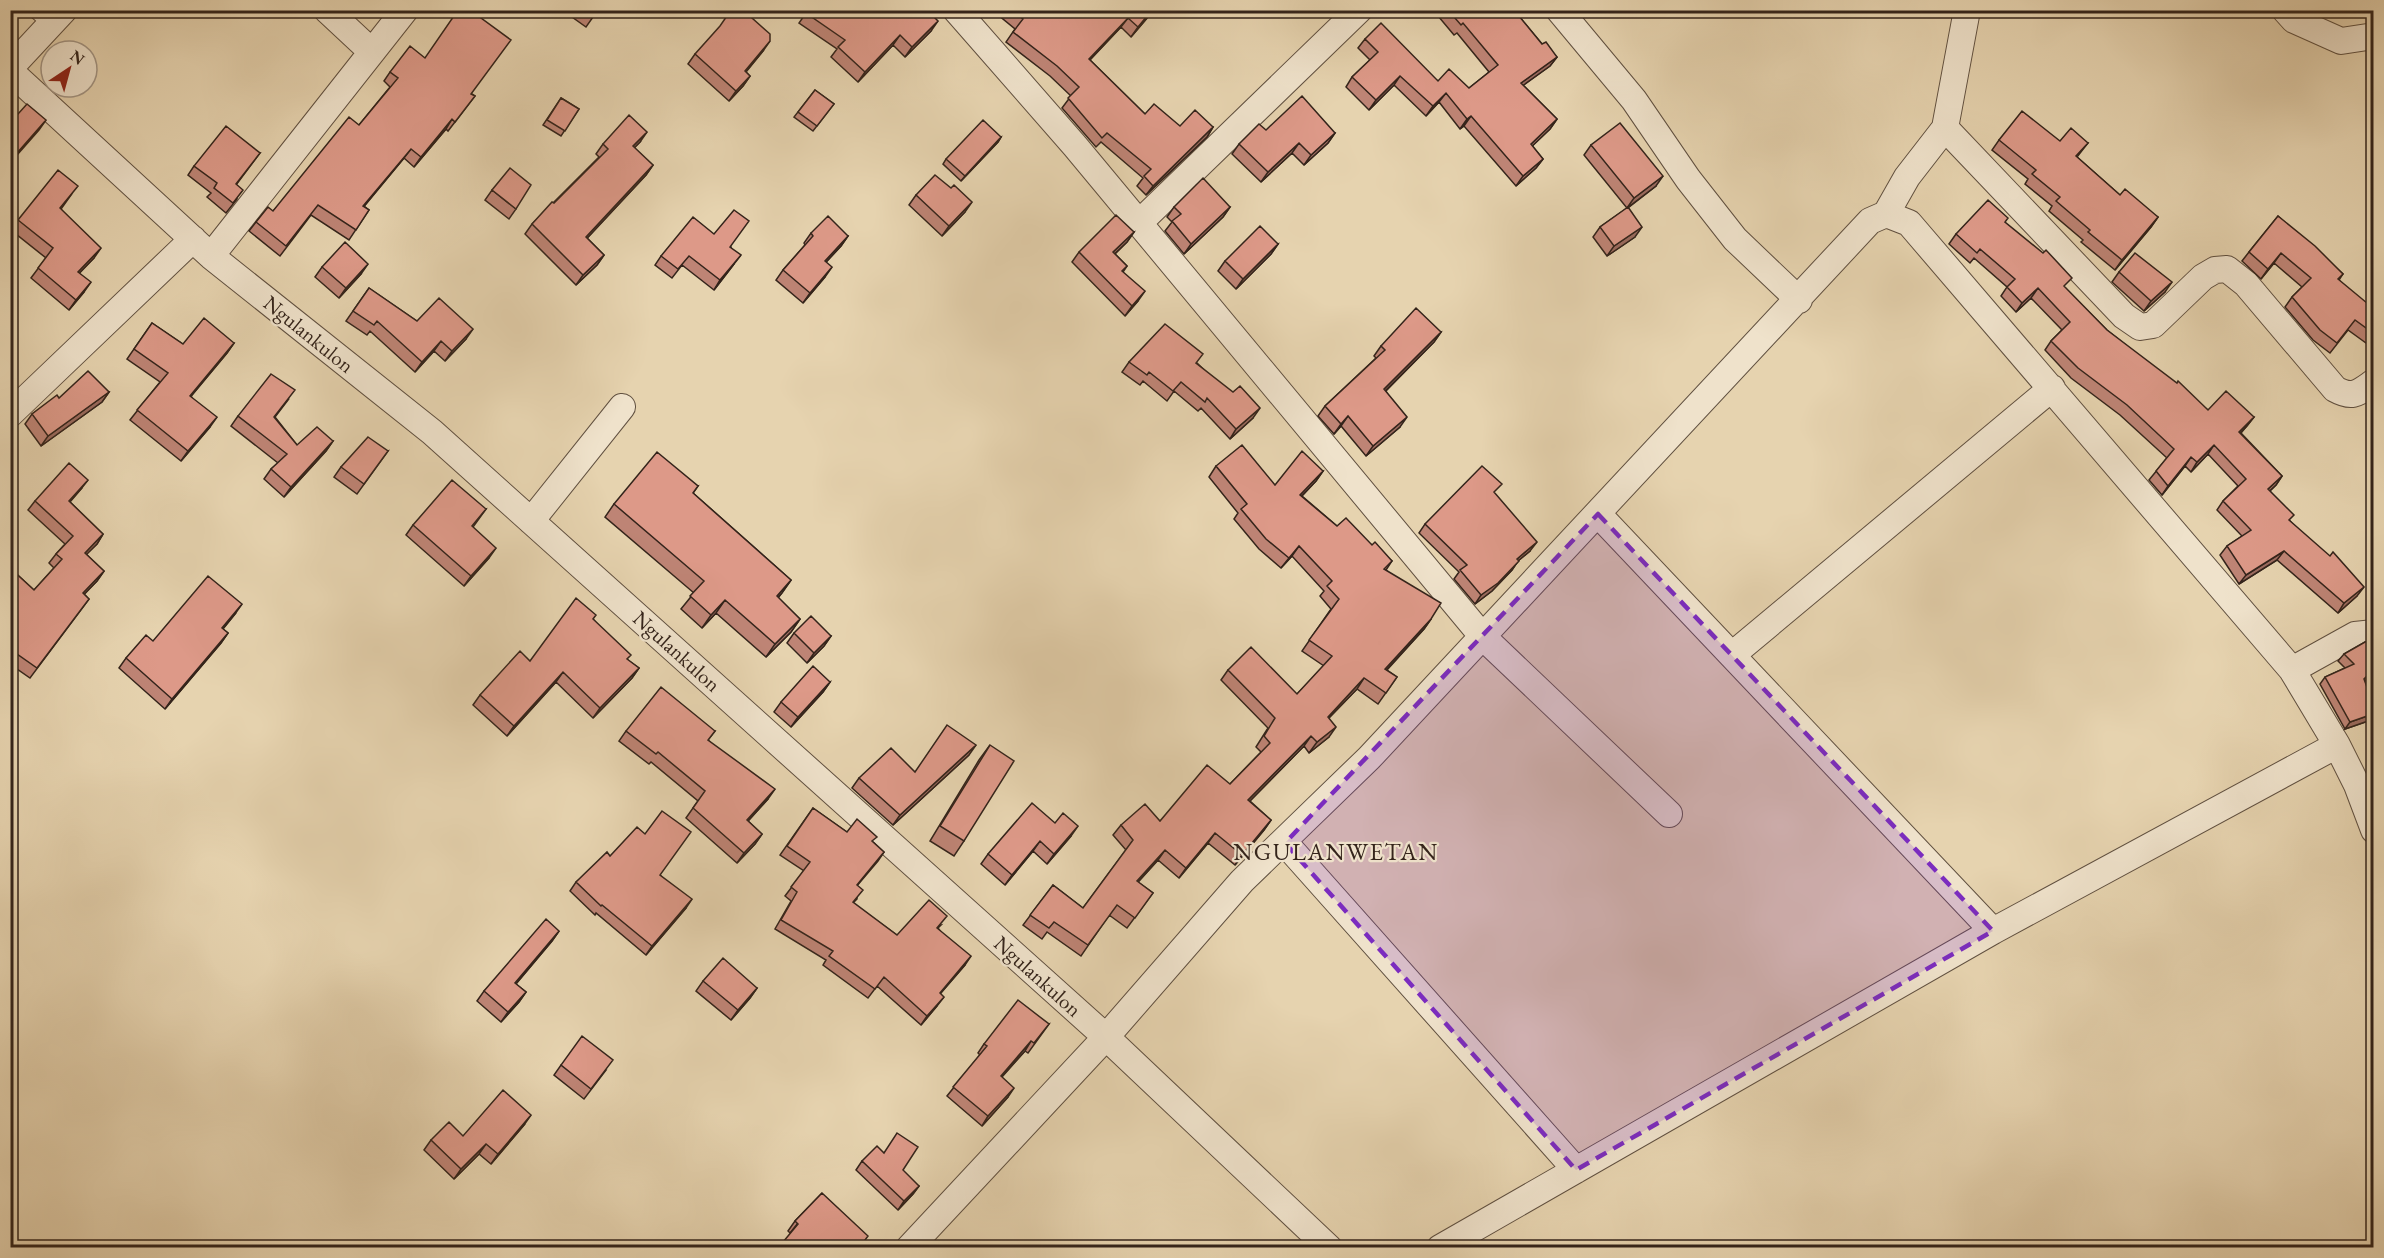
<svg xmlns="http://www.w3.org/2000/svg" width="2384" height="1258" viewBox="0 0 2384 1258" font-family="'EB Garamond',serif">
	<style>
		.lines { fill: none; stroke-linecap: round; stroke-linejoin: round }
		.service-casing { stroke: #605040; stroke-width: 14 }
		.minor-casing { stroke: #605040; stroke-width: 28 }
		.service { stroke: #efe2cb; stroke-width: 12 }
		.minor { stroke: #efe2cb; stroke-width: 26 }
		.wall { fill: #be8475; stroke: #34241b; stroke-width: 1.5 }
		.shaded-wall { fill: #9b6b5f; stroke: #34241b; stroke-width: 1.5 }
		.building { fill: #d98; stroke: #34241b; stroke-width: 1.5 }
		.marked { fill: #7b2cbf; fill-opacity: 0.2; stroke: #7b2cbf; stroke-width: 4.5; stroke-dasharray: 12 8; stroke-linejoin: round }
		.labels { text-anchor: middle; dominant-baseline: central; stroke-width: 4.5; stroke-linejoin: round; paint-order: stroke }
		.street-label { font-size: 21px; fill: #34241b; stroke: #efe2cb }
		.quarter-label { font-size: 24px; letter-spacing: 1.5px; fill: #34241b; stroke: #efe2cb }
	</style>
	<rect width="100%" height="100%" fill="#e6d3af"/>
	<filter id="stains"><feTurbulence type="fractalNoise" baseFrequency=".00333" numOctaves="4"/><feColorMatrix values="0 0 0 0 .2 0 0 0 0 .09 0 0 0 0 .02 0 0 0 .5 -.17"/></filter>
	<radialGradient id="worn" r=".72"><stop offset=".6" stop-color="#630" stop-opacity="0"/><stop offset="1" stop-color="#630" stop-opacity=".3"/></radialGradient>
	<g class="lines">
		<defs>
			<path id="service" d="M33 10 50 25"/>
			<path id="minor" d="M327 10 372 52
				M956 10 1075 146 1483 637 1669 814
				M1559 10 1634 100 1688 179 1735 239 1799 300
				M2285 10 2294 20 2341 41 2374 36
				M10 68 64 10
				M10 71 211 256 432 432 1106 1037 1329 1248
				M1945 128 1967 10
				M1886 214 1907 177 1945 128 2124 316 2140 327 2153 325 2203 277 2215 270 2227 269 2246 284 2335 389C2353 399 2358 393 2374 382
				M1139 223 1359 10
				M211 256 405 10
				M10 414 193 239
				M1598 514 1993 931 2337 745
				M531 521 622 407
				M1732 655 2052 388
				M2292 670 2355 635 2374 633
				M1285 843 1576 1170
				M909 1248 1106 1037 1242 881 1369 758 1870 221 1886 214 1909 223 2292 670 2337 745 2357 785 2374 830
				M1440 1248 1993 931"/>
		</defs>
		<use href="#service" class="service-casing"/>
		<use href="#minor" class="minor-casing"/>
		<use href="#service" class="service"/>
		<use href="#minor" class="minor"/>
	</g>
	<path class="wall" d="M566 10H598L586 27 565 12Z
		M808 10 931 31 905 57 893 45 858 82 831 57 837 49 799 23Z
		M992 10H1089L1094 15 1154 10 1131 37 1121 27 1090 60 1145 114 1180 126 1213 127 1207 137 1146 195 1137 186 1143 178 1101 142 1096 147 1062 108 1071 96 1050 76 1006 42 1015 29Z
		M1433 10H1514L1542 44 1557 57 1550 66 1523 85 1557 119 1550 129 1532 146 1543 159 1536 168 1516 186 1464 126 1460 129 1439 102 1426 116 1394 85 1369 110 1346 87 1352 77 1370 60 1358 48 1365 39 1438 81 1469 88 1489 72 1457 33 1454 35Z
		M763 51 746 72 750 76 743 86 729 101 688 64 695 54Z
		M390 72 472 94 475 96 448 131 446 129 414 167 404 158 364 206 369 210 349 240 311 215 280 256 249 231 256 222 273 211 359 125 390 87 384 81Z
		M815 90 834 104 813 131 794 117Z
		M561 98 579 109 561 136 543 125Z
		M1266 130 1335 133 1328 143 1304 165 1292 153 1261 182 1232 154 1239 144Z
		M1001 137 998 142 961 181 943 164 946 159Z
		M1999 140 2060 141 2088 143 2077 157 2120 195 2158 217 2151 227 2115 270 2081 242 2083 240 2049 211 2052 206 2025 184 2028 179 1992 150Z
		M640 142 634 148 653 165 646 175 587 238 604 255 597 265 576 285 525 234 532 224 599 157 596 154 603 144Z
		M1591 145 1656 186 1628 208 1635 237 1607 256 1593 237 1600 227 1627 208 1584 155Z
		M260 153 236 185 237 199 226 213 207 197 211 193 188 175 194 166Z
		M951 188 965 212 942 236 909 205 916 195Z
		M492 190 516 209 509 219 485 200Z
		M71 195 61 209 94 258 79 273 84 292 69 310 31 278 46 258 11 230 18 220Z
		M1174 207H1230L1223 217 1184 254 1165 231 1172 222 1167 217Z
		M2278 216 2343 274 2339 280 2373 334 2366 343 2348 330 2330 353 2313 340 2285 307 2292 297 2302 287 2274 263 2261 279 2242 261 2249 252Z
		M2005 223 2065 288 2107 330 2208 410 2254 417 2241 433 2282 476 2276 485 2270 491 2290 521 2357 596 2338 613 2277 560 2239 584 2220 555 2227 546 2242 536 2217 510 2223 501 2238 486 2208 454 2191 472 2185 466 2162 495 2149 480 2167 458 2120 415 2071 378 2045 350 2051 341 2062 330 2031 298 2016 312 2001 296 2007 287 1974 258 1970 263 1949 244 1956 234Z
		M1134 232 1127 242 1115 254 1127 266 1123 272 1138 301 1125 316 1072 262 1079 252Z
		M811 233 848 236 841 246 826 262 825 277 803 303 776 280 783 270 805 245 804 243Z
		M714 234 731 247 734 264 714 290 682 265 672 278 655 265 661 256Z
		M1278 244 1271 254 1236 289 1218 271 1225 261Z
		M322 267 361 274 339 298 315 277Z
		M2119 272 2165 292 2144 311 2112 282Z
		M369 288 417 321 466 339 445 361 434 351 415 372 370 331 367 335 346 321Z
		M152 323 183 344 234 343 227 353 191 396 210 427 181 461 130 420 160 382 127 359Z
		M1441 332 1434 342 1386 391 1400 427 1366 456 1341 426 1334 434 1318 416 1325 406 1376 358 1374 356 1381 346Z
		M1129 362 1197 363 1253 418 1230 439 1201 408 1198 411 1174 391 1167 401 1143 381 1140 385 1122 372Z
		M109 392 102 402 41 446 25 424 32 414 59 398Z
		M288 400 275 417 297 445 333 441 326 451 284 497 264 479 271 469 278 463 231 426 238 416Z
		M388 451 357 494 334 477 341 467Z
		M1216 466 1275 485 1323 471 1316 481 1302 496 1337 526 1372 545 1392 561 1386 570 1431 619 1424 629 1387 670 1397 677 1378 704 1357 689 1329 718V737L1309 753 1304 746 1250 801 1271 820 1264 830 1235 865 1208 843 1179 878 1158 860 1138 882 1153 893 1127 928 1109 915 1081 956 1047 932 1042 939 1023 925 1053 885 1083 908 1126 850 1113 835 1121 825 1160 821 1230 784 1261 752 1256 747 1268 728 1221 680 1228 670 1297 694 1324 666 1302 651 1331 609 1320 596 1324 591 1292 556 1281 568 1259 549 1234 519 1238 513 1209 477Z
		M698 486 693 493 791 580 778 598 800 619 791 632 766 657 716 613 702 628 681 609 694 593 605 517 614 504Z
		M81 489 70 502 103 534 97 544 86 554 104 571 97 581 84 594 89 599 30 678 10 664V568L34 590 54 568 49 563 56 554 65 544 28 510 35 501Z
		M1495 494 1530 551 1518 561 1512 570 1492 591 1475 604 1454 579 1459 572 1419 533 1425 524Z
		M486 509 473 527 489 558 464 586 406 535 413 525Z
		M235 614 223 629 228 633 221 643 165 709 119 668 126 658 153 641Z
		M593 619 628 660 639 668 632 678 593 718 556 682 507 736 473 705 480 695Z
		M794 633 831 636 824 646 807 663 787 643Z
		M2365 642V681L2371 720 2345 729 2320 684 2325 677 2345 668 2338 661 2344 654Z
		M830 682 823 692 791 727 774 712 781 702Z
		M626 731H715L708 740 768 799 748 821 762 834 755 844 737 863 686 818 698 801 651 762 649 764 619 741Z
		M990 745 964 841 954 856 930 841 979 760Z
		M969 755 893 825 852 788 859 778 915 772Z
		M813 808 847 832 873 842 884 852 857 885V899L853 903 897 935 941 925 938 928 965 965 940 994 937 1006 921 1025 877 986 868 998 823 965 826 960 775 929 791 901 785 896 804 871 780 855Z
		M1055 823 1071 836 1047 864 1033 851 1005 885 981 864 988 854Z
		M610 856 660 875 686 908 646 955 596 913 595 915 570 891 576 882Z
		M559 931 552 941 516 984 526 992 519 1002 501 1022 477 1001 484 991Z
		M703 981 757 988 750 998 731 1020 696 991Z
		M1049 1024 1028 1053 1025 1051 1002 1077 1008 1097 982 1126 947 1096 980 1055 978 1053 984 1044Z
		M561 1065 606 1070 584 1099 554 1075Z
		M524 1125 491 1164 479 1154 454 1179 424 1150 431 1140 463 1136Z
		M862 1161 919 1186 913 1194 898 1210 856 1170Z
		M822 1193 790 1233 788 1231 795 1221Z"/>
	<path class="shaded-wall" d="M1152 10H1154L1131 37 1138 27Z
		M1128 18 1121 27 1082 68 1089 59Z
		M938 21 931 31 905 57 912 47Z
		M900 35 893 45 858 82 865 72Z
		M770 41 763 51 738 81 745 71Z
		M1557 57 1550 66 1514 92 1521 83Z
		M750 76 743 86 729 101 736 91Z
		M1400 76 1394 85 1369 110 1376 100Z
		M1446 93 1439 102 1426 116 1433 106Z
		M1471 116 1464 126 1460 129 1467 119Z
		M452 119 446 129 414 167 421 157Z
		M1557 119 1550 129 1524 154 1531 144Z
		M46 120 39 130 10 163V161Z
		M1213 127 1207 137 1146 195 1153 186Z
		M647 132 640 142 626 156 633 146Z
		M1335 133 1328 143 1304 165 1311 155Z
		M1001 137 998 142 961 181 965 176Z
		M1299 143 1292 153 1261 182 1268 172Z
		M411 149 404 158 357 215 363 206Z
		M1543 159 1536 168 1516 186 1523 176Z
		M653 165 646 175 579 247 586 237Z
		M1663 176 1656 186 1627 208 1634 198Z
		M972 202 965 212 942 236 949 226Z
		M1230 207 1223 217 1184 254 1191 244Z
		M2158 217 2151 227 2115 270 2122 260Z
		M1642 227 1635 237 1607 256 1614 246Z
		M1134 232 1127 242 1106 262 1113 252Z
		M848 236 841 246 818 271 825 261Z
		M1278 244 1271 254 1236 289 1243 279Z
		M101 248 94 258 71 282 78 272Z
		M2281 253 2274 263 2261 279 2268 269Z
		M604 255 597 265 576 285 583 275Z
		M741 255 734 264 714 290 720 280Z
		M368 264 361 274 339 298 346 288Z
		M832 267 825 277 803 303 810 293Z
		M91 282 84 292 69 310 76 300Z
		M2172 282 2165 292 2144 311 2151 301Z
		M2038 288 2031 298 2016 312 2022 303Z
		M1145 291 1138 301 1125 316 1132 306Z
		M473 329 466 339 445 361 452 351Z
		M1441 332 1434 342 1377 399 1384 389Z
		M441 341 434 351 415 372 422 362Z
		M234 343 227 353 183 406 190 396Z
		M109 392 102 402 41 446 48 436Z
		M1260 408 1253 418 1230 439 1236 429Z
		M1348 416 1341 426 1334 434 1341 424Z
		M217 417 210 427 181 461 188 451Z
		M1407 417 1400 427 1366 456 1373 446Z
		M2254 417 2247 426 2233 441 2239 432Z
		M333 441 326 451 284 497 291 487Z
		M2214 445 2208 454 2191 472 2197 462Z
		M2191 457 2185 466 2162 495 2168 486Z
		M1323 471 1316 481 1293 505 1300 495Z
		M2282 476 2276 485 2262 498 2268 489Z
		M88 480 81 489 62 510 69 501Z
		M103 534 97 544 78 563 85 553Z
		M1537 542 1530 551 1518 561 1512 570 1492 591 1475 604 1481 595 1517 559Z
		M1299 546 1292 556 1281 568 1289 558Z
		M496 548 489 558 464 586 471 576Z
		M2284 551 2277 560 2239 584 2246 575Z
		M104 571 97 581 76 603 83 593Z
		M791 580 782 593 768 609 777 596Z
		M2364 587 2357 596 2338 613 2344 603Z
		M725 600 716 613 702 628 711 615Z
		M242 604 235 614 215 638 222 628Z
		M800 619 791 632 766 657 775 644Z
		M1431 619 1424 629 1378 679 1385 669Z
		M228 633 221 643 165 709 172 699Z
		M831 636 824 646 807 663 814 653Z
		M639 668 632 678 593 718 600 708Z
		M2373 670V673L2359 687 2364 679Z
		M563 672 556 682 507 736 514 726Z
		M1364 678 1357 689 1320 727 1328 717Z
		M830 682 823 692 791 727 798 717Z
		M2373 714V717L2371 720 2345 729 2350 722Z
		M1336 727 1329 737 1309 753 1317 742Z
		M1311 736 1304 746 1241 810 1248 800Z
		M976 745 969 755 893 825 900 815Z
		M775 789 768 799 740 830 747 820Z
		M1271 820 1264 830 1235 865 1242 855Z
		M1078 826 1071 836 1047 864 1054 854Z
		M1215 833 1208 843 1179 878 1186 868Z
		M762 834 755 844 737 863 744 853Z
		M1040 841 1033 851 1005 885 1012 875Z
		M1165 850 1158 860 1130 891 1137 881Z
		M884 852 878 861 850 894 857 885Z
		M692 899 686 908 646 955 652 946Z
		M559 931 552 941 508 993 515 983Z
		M971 956 965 965 933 1002 940 993Z
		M757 988 750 998 731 1020 738 1010Z
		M526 992 519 1002 501 1022 508 1012Z
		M944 997 937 1006 921 1025 927 1016Z
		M1031 1041 1025 1051 994 1085 1001 1076Z
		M1014 1088 1008 1097 982 1126 988 1116Z
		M531 1115 524 1125 491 1164 498 1154Z
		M486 1144 479 1154 454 1179 461 1169Z
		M919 1186 913 1194 898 1210 904 1201Z"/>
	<path class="building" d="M458 10H470L511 40 471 94 475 96 455 122 452 119 421 157 411 149 363 206 369 210 356 230 318 205 286 246 256 222 268 207 273 211 349 117 359 125 398 78 390 72 410 46 425 58Z
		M583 10H598L592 18Z
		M731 10H743L770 34V41L745 71 750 76 736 91 695 54 720 26Z
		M808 10H927L938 21 912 47 900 35 865 72 838 47 845 40 806 13Z
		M1011 10H1089L1094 15 1098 10H1152L1138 27 1128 18 1089 59 1145 114 1154 104 1180 126 1195 110 1213 127 1153 186 1144 176 1151 169 1107 133 1102 138 1068 98 1079 87 1057 66 1013 32 1023 19Z
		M1448 10H1514L1542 44 1546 42 1557 57 1521 83 1557 119 1531 144 1543 159 1523 176 1471 116 1467 119 1446 93 1433 106 1400 76 1376 100 1352 77 1378 52 1365 39 1381 23 1438 81 1449 69 1469 88 1498 65 1463 23 1461 25Z
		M815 90 834 104 817 126 798 112Z
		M1302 96 1335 133 1311 155 1299 143 1268 172 1239 144 1259 124 1266 130Z
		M561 98 579 109 565 131 547 120Z
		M27 104 46 120 10 161V108L18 114Z
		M2022 111 2060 141 2071 128 2088 143 2076 156 2120 195 2125 189 2158 217 2122 260 2088 232 2090 230 2056 201 2060 197 2032 174 2036 170 1999 140Z
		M629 115 647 132 633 146 653 165 586 237 604 255 583 275 532 224 552 202 554 203 608 149 603 144Z
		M983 120 1001 137 965 176 946 159Z
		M1620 123 1663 176 1634 198 1591 145Z
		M226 126 260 153 236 184 243 190 233 203 214 188 217 183 194 166Z
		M510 168 531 185 516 209 492 190Z
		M58 170 78 186 60 208 101 248 78 272 91 282 76 300 38 268 53 248 18 220Z
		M935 175 951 188 954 185 972 202 949 226 916 195Z
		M1203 178 1230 207 1191 244 1172 221 1181 214 1174 207Z
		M1988 200 2008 218 2005 222 2043 253 2046 250 2072 278 2064 286 2107 330 2177 383 2178 381 2208 410 2226 391 2254 417 2239 432 2282 476 2268 489 2294 515 2289 520 2330 556 2333 552 2364 587 2344 603 2284 551 2246 575 2227 546 2251 530 2223 501 2246 479 2214 445 2197 462 2191 457 2168 486 2156 471 2174 449 2127 405 2078 368 2051 341 2070 322 2038 288 2022 303 2007 287 2015 279 1980 249 1977 253 1956 234Z
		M1628 207 1642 227 1614 246 1600 227Z
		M734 210 749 221 730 247 741 255 720 280 689 256 678 269 661 256 693 217 714 234Z
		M1116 215 1134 232 1113 252 1127 266 1122 271 1145 291 1132 306 1079 252Z
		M828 216 848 236 825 261 832 267 810 293 783 270 813 236 811 233Z
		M2278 216 2315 246 2343 274 2338 279 2373 308V333L2355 320 2337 343 2320 330 2292 297 2311 278 2281 253 2268 269 2249 252Z
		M1260 226 1278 244 1243 279 1225 261Z
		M345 242 368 264 346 288 322 267Z
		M2135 253 2172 282 2151 301 2119 272Z
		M369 288 417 321 439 298 473 329 452 351 441 341 422 362 377 321 374 325 353 311Z
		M1416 308 1441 332 1384 389 1407 417 1373 446 1348 416 1341 424 1325 406 1385 350 1381 346Z
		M204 318 234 343 190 396 217 417 188 451 137 410 168 373 134 349 152 323 183 344Z
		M1165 324 1203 354 1196 363 1233 392 1240 386 1260 408 1236 429 1207 398 1205 402 1181 382 1173 391 1149 372 1147 375 1129 362Z
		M88 371 109 392 48 436 32 414 57 395 59 398Z
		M271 374 295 390 274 417 297 445 317 427 333 441 291 487 271 469 287 454 238 416Z
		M368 437 388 451 364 484 341 467Z
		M1242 445 1275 485 1302 451 1323 471 1300 495 1337 526 1346 518 1372 545 1375 542 1392 561 1384 569 1441 603 1431 619 1385 669 1397 677 1386 693 1364 678 1328 717 1336 727 1317 742 1311 736 1248 800 1271 820 1242 855 1215 833 1186 868 1165 850 1137 881 1153 893 1135 918 1117 905 1088 945 1054 922 1049 928 1030 915 1053 885 1083 908 1133 840 1121 825 1145 804 1160 821 1207 765 1230 784 1270 743 1264 736 1275 718 1228 670 1251 647 1297 694 1332 656 1309 640 1339 599 1327 586 1332 581 1299 546 1289 558 1266 539 1241 509 1247 504 1216 466Z
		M657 452 698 486 693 493 791 580 777 596 800 619 775 644 725 600 711 615 690 596 704 581 614 504Z
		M69 463 88 480 69 501 103 534 85 553 104 571 83 593 89 599 37 668 10 649V568L34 590 62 559 56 554 73 536 35 501Z
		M1482 466 1502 484 1494 492 1537 542 1517 559 1519 561 1498 583 1481 595 1460 570 1467 565 1425 524Z
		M452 480 486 509 472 526 496 548 471 576 413 525Z
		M208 576 242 604 222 628 228 633 172 699 126 658 146 635 153 641Z
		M576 598 596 615 593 619 631 655 627 659 639 668 600 708 563 672 514 726 480 695 520 651 530 661Z
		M811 616 831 636 814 653 794 633Z
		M2371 641 2373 644V670L2364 679 2373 704V714L2350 722 2325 677 2354 664 2344 654 2365 642Z
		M813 666 830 682 798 717 781 702Z
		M661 687 715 731 708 740 775 789 747 820 762 834 744 853 693 808 705 791 658 752 656 754 626 731Z
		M947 725 976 745 900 815 859 778 891 748 915 772Z
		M990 745 1014 761 964 841 940 826Z
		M1032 803 1055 823 1063 813 1078 826 1054 854 1040 841 1012 875 988 854Z
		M813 808 847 832 857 819 877 837 872 841 884 852 857 885 863 890 853 902 897 935 929 900 947 916 937 928 971 956 940 993 944 997 927 1016 884 977 875 989 829 956 833 951 781 920 797 892 791 887 810 862 787 846Z
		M662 811 691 832 660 875 692 899 652 946 602 905 601 906 576 882 607 852 610 856 637 827 645 834Z
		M546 919 559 931 515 983 526 992 508 1012 484 991Z
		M723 958 757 988 738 1010 703 981Z
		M1018 1000 1049 1024 1034 1043 1031 1041 1001 1076 1014 1088 988 1116 953 1087 987 1046 984 1044Z
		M582 1036 613 1060 591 1089 561 1065Z
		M503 1090 531 1115 498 1154 486 1144 461 1169 431 1140 449 1122 463 1136Z
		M897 1133 918 1147 903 1170 919 1186 904 1201 862 1161 877 1146 884 1153Z
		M822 1193 868 1236 859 1248H778L798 1224 795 1221Z"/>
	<path class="marked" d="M1598 514 1993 931 1576 1170 1285 843Z"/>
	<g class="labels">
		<g class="street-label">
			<text transform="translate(309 334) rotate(39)">Ngulankulon</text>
			<text transform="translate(677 651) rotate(42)">Ngulankulon</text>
			<text transform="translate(1038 976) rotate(42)">Ngulankulon</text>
		</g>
		<g class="quarter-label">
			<text x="1336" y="851">NGULANWETAN</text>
		</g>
	</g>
	<rect width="2384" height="1258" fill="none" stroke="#e6d3af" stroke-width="36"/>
	<rect x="12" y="12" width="2360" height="1234" fill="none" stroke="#34241b" stroke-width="3"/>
	<rect x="18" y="18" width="2348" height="1222" fill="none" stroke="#34241b" stroke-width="1.5"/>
	<g transform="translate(69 69) rotate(36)"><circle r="28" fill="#efe2cb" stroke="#a49685" stroke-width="1.5"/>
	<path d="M0-4.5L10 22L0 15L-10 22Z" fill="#8f2418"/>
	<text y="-9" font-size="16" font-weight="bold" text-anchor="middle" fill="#34241b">N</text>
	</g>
	<rect width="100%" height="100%" filter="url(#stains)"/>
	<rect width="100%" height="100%" fill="url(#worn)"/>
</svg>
